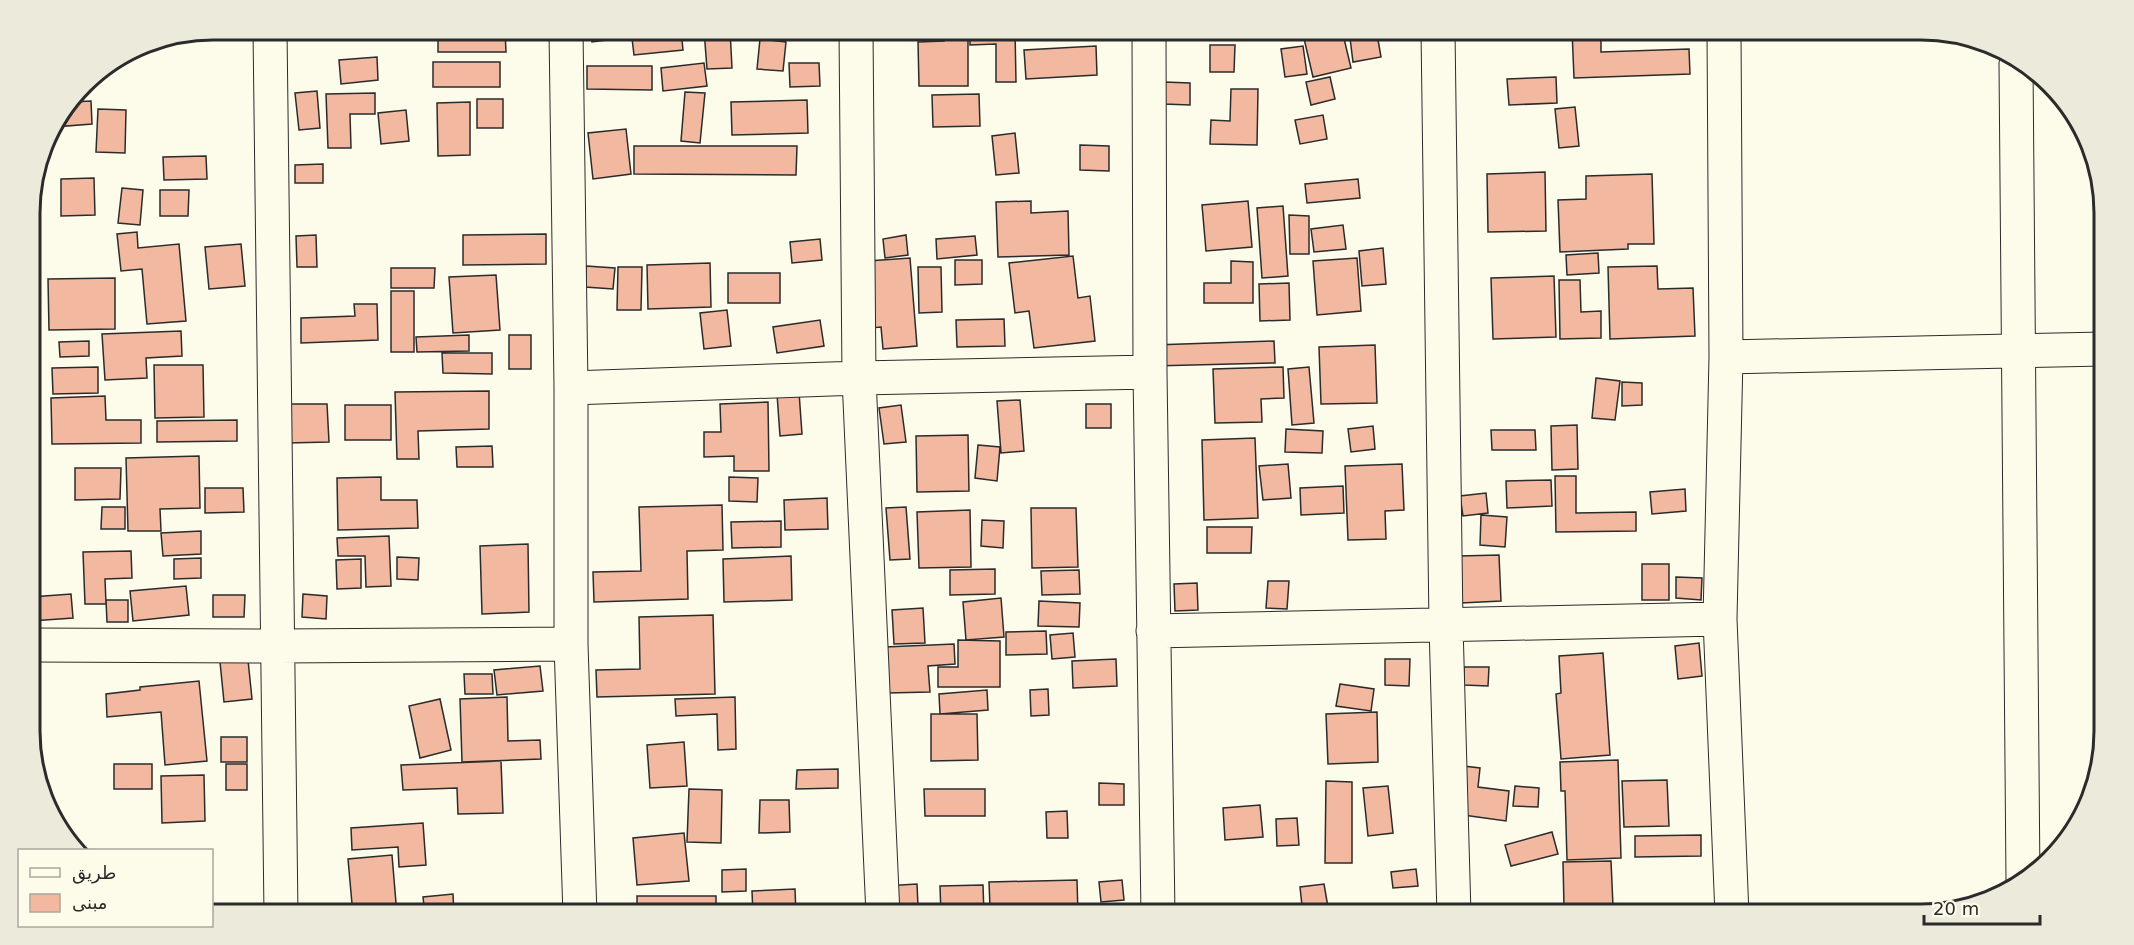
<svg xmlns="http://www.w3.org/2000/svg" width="2134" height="945" viewBox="0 0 2134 945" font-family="'DejaVu Sans',Vazirmatn,sans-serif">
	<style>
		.building { fill: #f2b8a0; stroke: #2b2b2b; stroke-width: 1.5 }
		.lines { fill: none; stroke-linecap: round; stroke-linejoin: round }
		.street-casing { stroke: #2b2b2b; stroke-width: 35 }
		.street { stroke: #fdfbea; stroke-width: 33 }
		.rim { fill: none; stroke: #2b2b2b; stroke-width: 3 }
	</style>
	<rect width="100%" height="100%" fill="#fdfbea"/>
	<path class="building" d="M438 30H505L506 52H438Z
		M591 30H622L623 38 592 42Z
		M631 30H681L683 50 634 55Z
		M704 30H730L732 68 707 69Z
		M875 30H908V38L875 35Z
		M919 30H941L940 39 919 38Z
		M944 30H968V86H919L918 42 944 41Z
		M970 30H1015L1016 82H996V44L970 45Z
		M1302 30H1342L1351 68 1313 77Z
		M1572 30H1601V52L1689 49 1690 74 1574 78Z
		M1377 34 1381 57 1353 62 1350 38Z
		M760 39 786 42 783 71 757 69Z
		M1210 45H1235L1234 72H1210Z
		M1096 46 1097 75 1026 79 1024 50Z
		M1303 46 1307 74 1285 77 1281 49Z
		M377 57 378 80 341 84 339 60Z
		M433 62H500V87H433Z
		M704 63 707 86 663 91 661 68Z
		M789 63H819L820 86 790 87Z
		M587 66H652V90L587 89Z
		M1330 77 1335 99 1311 105 1306 82Z
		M1556 77 1557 103 1509 105 1507 79Z
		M1164 82 1190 83V105L1164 104Z
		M1231 89H1258L1257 145 1210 144 1211 120 1230 121Z
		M317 91 320 128 299 130 295 93Z
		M685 92 705 93 700 143 681 141Z
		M375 93V114H350L351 148H328L326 94Z
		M979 94 980 126 933 127 932 95Z
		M477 99H503V128H477Z
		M807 100 808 133 732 135 731 102Z
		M91 101 92 124 53 127 72 102Z
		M470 102V155L438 156 437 103Z
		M1575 107 1579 146 1559 148 1555 109Z
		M98 109 126 110 125 153 96 152Z
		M406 110 409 141 381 144 378 113Z
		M1323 115 1327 139 1300 144 1295 120Z
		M626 129 631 174 593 179 588 133Z
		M1015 133 1019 173 996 175 992 136Z
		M1080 145 1109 146V171L1080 170Z
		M634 146H797L796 175 634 174Z
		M206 156 207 179 164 180 163 157Z
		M323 164V183H295V165Z
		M1545 172 1546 231 1488 232 1487 174Z
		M1652 174 1654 244H1628V249L1560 252 1558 200 1586 199V176Z
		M94 178 95 215 61 216V179Z
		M1358 179 1360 198 1307 203 1305 184Z
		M122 188 143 190 140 225 118 223Z
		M160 190H189L188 216H160Z
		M1031 201V213L1068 211 1069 255 998 257 996 202Z
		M1248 201 1252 247 1206 251 1202 205Z
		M1283 206 1288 276 1262 278 1257 208Z
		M1289 215 1309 216V254H1290Z
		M1343 225 1346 249 1314 252 1311 229Z
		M137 232 138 248 179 244 186 321 147 324 142 269 121 271 117 234Z
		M546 234V264L463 265V235Z
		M316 235 317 267H297L296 236Z
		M906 235 908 255 885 258 883 239Z
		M975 236 977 255 937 259 936 239Z
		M820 239 822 260 792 263 790 242Z
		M241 244 245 286 209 289 205 247Z
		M1383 248 1386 284 1362 286 1359 251Z
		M1598 253 1599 273 1567 275 1566 255Z
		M1073 256 1078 298 1090 296 1095 341 1034 348 1029 311 1015 313 1009 263Z
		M910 258 917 346 883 349 881 327 859 329 854 262Z
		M1357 258 1361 311 1317 315 1313 261Z
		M955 260H982V284L955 285Z
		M1231 261 1253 262V303H1204V283H1231Z
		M710 263 711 307 648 309 647 265Z
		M586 266 615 268 613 289 585 287Z
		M1657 266 1658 289 1693 288 1695 336 1610 339 1608 267Z
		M618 267H642L641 310H617Z
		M918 267H941L942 312 919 313Z
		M391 268H435L434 288H391Z
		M728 273H780V303H728Z
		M496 275 500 330 453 333 449 277Z
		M1554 276 1556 337 1493 339 1491 278Z
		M115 278V329L49 330 48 279Z
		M1559 280H1580L1581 312 1601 311V338L1560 339Z
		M1289 283 1290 320 1260 321 1259 284Z
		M391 291H414V352H391Z
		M354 304H377L378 340 301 343V318L355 316Z
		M727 310 731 346 704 349 700 313Z
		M1004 319 1005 346 957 347 956 320Z
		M820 320 824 346 777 353 773 327Z
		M181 331 182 356 146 358 147 378 105 380 102 334Z
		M469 335V351L417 352 416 337Z
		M509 335H531V369H509Z
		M31 339H39V359H31Z
		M89 341V356L60 357 59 342Z
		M1274 341 1275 363 1153 366V345Z
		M1375 345 1377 403 1321 404 1319 347Z
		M442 353H492V374L443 373Z
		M154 365H203L204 417 155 418Z
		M98 367V393L53 394 52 368Z
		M1283 367 1284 398 1261 399 1262 422 1215 423 1213 369Z
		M1309 367 1314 423 1292 425 1288 369Z
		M1596 378 1620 381 1615 420 1592 418Z
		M1622 382 1642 383V405L1622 406Z
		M489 391V429L418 431 419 459H397L395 392Z
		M799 392 802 434 780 436 777 394Z
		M105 396 106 420H141V443L52 444 51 398Z
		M1020 400 1024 451 1001 453 997 401Z
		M768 402 769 471H734V456L704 457V432H721L720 404Z
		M287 404H327L329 442 287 443Z
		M1086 404H1111V428H1086Z
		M345 405H391V440H345Z
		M901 405 906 442 884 444 879 408Z
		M237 420V441L157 442V421Z
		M1577 425 1578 469 1552 470 1551 426Z
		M1373 426 1375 449 1351 452 1348 429Z
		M1286 429 1323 431 1322 453 1285 452Z
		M1491 430H1535L1536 450H1492Z
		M968 435 969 491 917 492 916 436Z
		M1255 438 1258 518 1204 520 1202 440Z
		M978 445 1000 447 997 481 975 478Z
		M492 446 493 467H457L456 447Z
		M38 450 39 475 31 476V451Z
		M199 456 200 508 160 509 161 531H128L126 458Z
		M1288 464 1291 498 1263 500 1259 466Z
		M1402 464 1404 510 1385 511 1386 539 1348 540 1345 466Z
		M75 468H121L120 499 75 500Z
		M1555 476H1576V513L1636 512V531L1556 532Z
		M381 477V500H417L418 528 338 530 337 478Z
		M729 477 758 478 757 502 729 501Z
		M1551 480 1552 506 1507 508 1506 481Z
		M1343 486 1344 513 1301 515 1300 488Z
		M205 488H243L244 512 205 513Z
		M1685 489 1686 511 1652 514 1650 492Z
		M1486 493 1488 513 1463 516 1460 496Z
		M827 498 828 529 785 530 784 500Z
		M722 505 723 550 687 551 688 599 594 602 593 572 641 571 639 507Z
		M102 507H125V529H101Z
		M906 507 910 559 890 560 886 508Z
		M1031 508H1076L1078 567 1032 568Z
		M970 510 971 567 919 568 917 512Z
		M1481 515 1507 517 1505 547 1480 545Z
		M982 520 1004 521 1003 548 981 546Z
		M781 521V547L732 548 731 522Z
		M1207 527H1252L1251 553H1207Z
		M201 531V554L163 556 161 533Z
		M389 536 391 586 366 587 365 556H338L337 538Z
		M528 544 529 612 482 614 480 546Z
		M131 551 132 578 105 579 106 604H85L83 552Z
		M1499 555 1501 601 1461 603 1459 556Z
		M791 556 792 600 724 602 723 559Z
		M397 557 419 558 418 580 397 579Z
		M201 558V578L174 579V559Z
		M361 559V588L337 589 336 560Z
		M1642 564H1669V600H1642Z
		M995 569V594L950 595V570Z
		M1079 570 1080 594 1042 595 1041 571Z
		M1676 577 1702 578 1701 600 1676 598Z
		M1268 581H1289L1287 609 1266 608Z
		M1197 583 1198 610 1175 611 1174 584Z
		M186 586 189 615 133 621 130 591Z
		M71 594 73 618 31 621V597Z
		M303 594 327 596 326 619 302 617Z
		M213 595H245L244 617H213Z
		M1001 598 1004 637 966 640 963 602Z
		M106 600H128V622H107Z
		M1039 601 1080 603 1079 627 1038 626Z
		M923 608 925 643 894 644 892 610Z
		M713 615 715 694 597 697 596 670 640 669 639 617Z
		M1046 631 1047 654 1006 655V632Z
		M1073 633 1075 657 1052 659 1050 635Z
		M958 640 1000 641V687H938V667H958Z
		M1699 643 1702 676 1678 679 1675 646Z
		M954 644 955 664 928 666 930 692 887 693 885 647Z
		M1603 653 1610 755 1561 759 1556 694 1561 693 1559 656Z
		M1116 659 1117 686 1073 688 1072 661Z
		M1385 659H1410L1409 686 1385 685Z
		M248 660 252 699 224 702 220 662Z
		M540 666 543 691 497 695 494 670Z
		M1464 667H1489L1488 686 1464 685Z
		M464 674H492L493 694H465Z
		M199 681 207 761 165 765 161 712 107 717 106 694 140 690V687Z
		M1340 684 1374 689 1371 711 1336 706Z
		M1048 689 1049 715 1031 716 1030 690Z
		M987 690 988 710 940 714 939 694Z
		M507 697 508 741 540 740 541 759 462 762 460 699Z
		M735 697 736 749 718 750 717 714 676 716 675 699Z
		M440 699 451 750 420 758 409 706Z
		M1377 712 1378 762 1328 764 1326 714Z
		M931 714H977L978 760 931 761Z
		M221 737H247V762H221Z
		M684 742 687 786 650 788 647 745Z
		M1618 760 1621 858 1567 860 1565 791H1561L1560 762Z
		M501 761 503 813 458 814 457 788 403 790 401 765Z
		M114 764H152V789H114Z
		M226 764H247V790H226Z
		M1455 765 1480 768 1478 787 1509 791 1506 821 1449 813Z
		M838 769V788L796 789 797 770Z
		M204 775 205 821 162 823 161 776Z
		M1667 780 1669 826 1624 827 1622 781Z
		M1326 781 1352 782V863H1325Z
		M1099 783 1124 784V805H1099Z
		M1388 786 1393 833 1368 836 1363 788Z
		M1515 786 1539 788 1538 807 1513 806Z
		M689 789 722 790 721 843 687 842Z
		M924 789H985V816H925Z
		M760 800H789L790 832 759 833Z
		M1260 805 1263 837 1225 840 1223 808Z
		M1067 811 1068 838H1047L1046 812Z
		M1297 818 1299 845 1277 846 1276 819Z
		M423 823 426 865 399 867 398 847 352 850 351 828Z
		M1552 832 1558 854 1511 866 1505 845Z
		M684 833 689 881 637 885 633 838Z
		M1701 835V856L1635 857V836Z
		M392 855 397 915H353L348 859Z
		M1611 861 1613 906 1564 907 1563 862Z
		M746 869V891L722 892V870Z
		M1416 869 1418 886 1393 888 1391 872Z
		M1077 880 1078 915H1029V907H990L989 882Z
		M1122 880 1124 900 1101 902 1099 882Z
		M917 884 918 906 885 907 884 886Z
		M1324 884 1329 913 1303 915 1300 887Z
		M983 885 984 915H941L940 886Z
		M795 889 796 915H753L752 891Z
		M453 894 454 915H425L423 897Z
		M637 896H716V915H637Z
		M1530 905V915H1499L1498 909Z
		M1234 906V915H1207V907Z"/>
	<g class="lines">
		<defs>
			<path id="street" d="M270 30 281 915
				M566 30 571 388V644L580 915
				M856 30 859 378 883 915
				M1149 30 1150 372 1158 915
				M1438 30 1446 625 1454 915
				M1724 30 1726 357 1720 619 1732 915
				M2016 64 2023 882
				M1726 357 2103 349
				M571 388 859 378 1150 372
				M1153 631 1720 619
				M31 645 279 646 571 644"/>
		</defs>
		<use href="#street" class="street-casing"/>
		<use href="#street" class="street"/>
	</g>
	<path d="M0 0H2134V945H0ZM213 40H1921A173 173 0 0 1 2094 213V731A173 173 0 0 1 1921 904H213A173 173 0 0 1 40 731V213A173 173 0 0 1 213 40Z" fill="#eceadb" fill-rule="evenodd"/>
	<path class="rim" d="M213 40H1921A173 173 0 0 1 2094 213V731A173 173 0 0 1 1921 904H213A173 173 0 0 1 40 731V213A173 173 0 0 1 213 40Z"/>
	<rect x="18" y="849" width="195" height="78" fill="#fdfbea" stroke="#a9a89e" stroke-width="1.5"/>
	<rect x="30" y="868" width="30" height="9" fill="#fdfbea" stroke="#a9a89e" stroke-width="1.5"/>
	<text x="72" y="879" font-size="18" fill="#2b2b2b">طريق</text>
	<rect x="30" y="894" width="30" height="18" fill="#f2b8a0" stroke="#a9a89e" stroke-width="1.5"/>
	<text x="72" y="909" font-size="18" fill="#2b2b2b">مبنى</text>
	<path d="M1924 915v9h116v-9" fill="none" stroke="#2b2b2b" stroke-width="3"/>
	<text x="1933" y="915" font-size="18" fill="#2b2b2b" stroke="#fdfbea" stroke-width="4.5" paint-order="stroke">20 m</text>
</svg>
